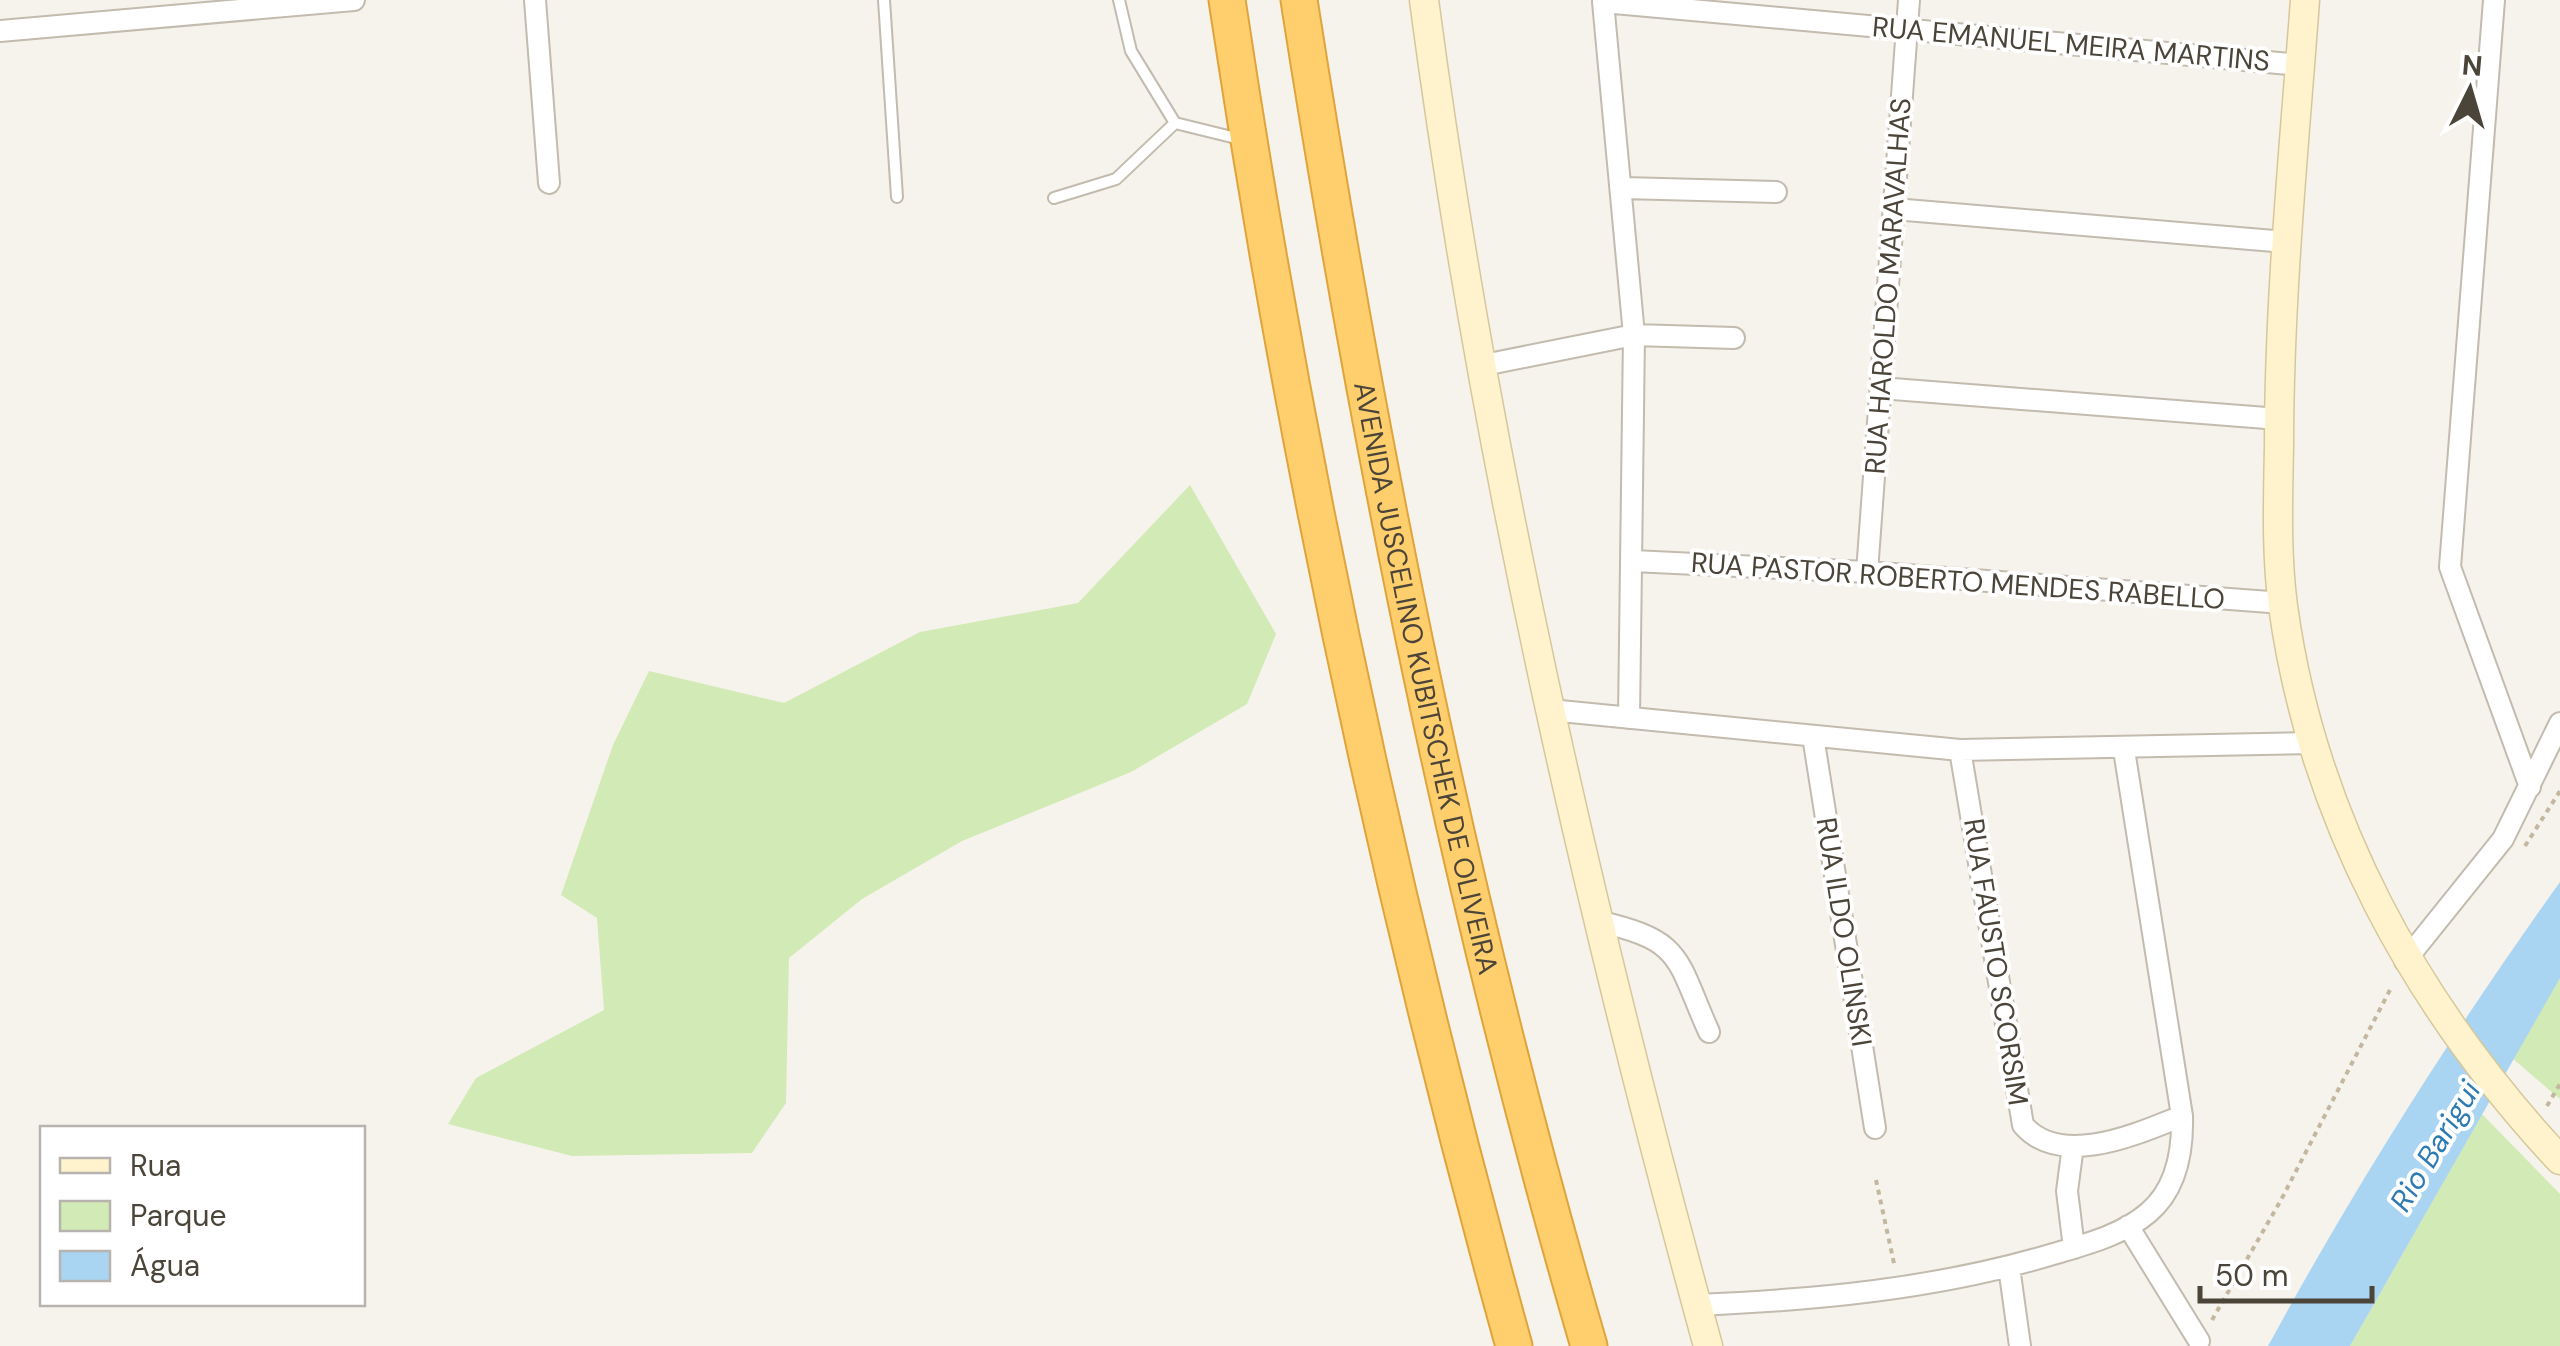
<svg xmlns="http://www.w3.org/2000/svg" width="2560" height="1346" viewBox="0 0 2560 1346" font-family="'DM Sans',sans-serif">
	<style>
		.green { fill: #d2eab5 }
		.water { fill: #a9d4f2 }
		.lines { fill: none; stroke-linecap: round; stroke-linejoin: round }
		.lane-casing { stroke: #c2bbae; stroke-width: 14 }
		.street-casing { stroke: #c2bbae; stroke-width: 24 }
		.secondary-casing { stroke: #d6c79b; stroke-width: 31 }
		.highway-casing { stroke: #e0a43c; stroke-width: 39 }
		.path { stroke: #c4b79f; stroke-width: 4; stroke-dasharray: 5 5; stroke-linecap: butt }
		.lane { stroke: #fff; stroke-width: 10 }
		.street { stroke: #fff; stroke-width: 20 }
		.secondary { stroke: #fff3cd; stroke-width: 28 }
		.highway { stroke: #ffcf6e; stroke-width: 35 }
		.labels { text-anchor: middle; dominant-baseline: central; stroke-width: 8; stroke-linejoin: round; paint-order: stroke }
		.street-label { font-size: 28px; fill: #4b4439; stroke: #fff }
		.water-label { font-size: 30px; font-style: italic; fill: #2e7ab2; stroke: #fff }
	</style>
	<rect width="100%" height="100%" fill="#f6f3ec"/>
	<path class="green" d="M1190 485 1276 634 1247 704 1131 772 962 841 862 899 789 958 786 1103 752 1153 572 1156 448 1124 476 1078 604 1010 597 918 561 895 613 745 649 671 784 703 920 632 1078 603Z
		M2560 978V1099L2512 1058Z
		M2482 1114 2560 1194V1346H2350Z"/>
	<path class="water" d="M2560 882V978L2350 1346H2268C2355 1186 2454 1030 2560 882Z"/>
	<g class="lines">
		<defs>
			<path id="lane" d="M884 0 897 197
				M1119 0 1131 51 1175 123 1240 139
				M1054 198 1116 179 1175 123"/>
			<path id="street" d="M535 0 549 183
				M2494 0 2450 567 2530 787
				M0 31 354 0
				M1623 188 1776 192
				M1894 209 2286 242
				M1484 365 1634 335 1734 338
				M1880 388 2279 419
				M1633 561 1867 572 2283 603
				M1867 572 1909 0
				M1550 710 1960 750 2315 743
				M1629 718 1634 335 1603 2 2300 65
				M1813 736 1875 1128
				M1960 750 2023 1125C2061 1169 2139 1133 2182 1116
				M1597 921C1684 941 1675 956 1709 1032
				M2405 961 2503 839 2560 723
				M2073 1146 2067 1191 2074 1248
				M2128 1226 2199 1341
				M2009 1267 2020 1346
				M1696 1305C1816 1300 1935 1289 2050 1255 2083 1245 2121 1236 2148 1213 2177 1189 2183 1152 2182 1116L2124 750"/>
			<path id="secondary" d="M1424 0C1484 454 1587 904 1708 1346
				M2305 0C2294 149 2279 297 2279 447 2278 499 2276 554 2283 606 2312 818 2416 1006 2560 1160"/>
			<g id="highway">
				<path d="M1227 0C1295 455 1391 903 1514 1346"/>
				<path id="s1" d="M1299 0C1370 454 1460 905 1589 1346"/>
			</g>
		</defs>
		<use href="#lane" class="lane-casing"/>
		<use href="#street" class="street-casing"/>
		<use href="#secondary" class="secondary-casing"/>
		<use href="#highway" class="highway-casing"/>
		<path class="path" d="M2525 846 2560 791
			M2547 1106 2560 1084
			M1876 1180 1895 1268
			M2212 1320 2281 1200 2392 986"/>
		<use href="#lane" class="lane"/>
		<use href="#street" class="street"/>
		<use href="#secondary" class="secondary"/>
		<use href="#highway" class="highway"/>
	</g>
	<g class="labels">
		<g class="street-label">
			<text transform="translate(2071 44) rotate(5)">RUA EMANUEL MEIRA MARTINS</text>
			<text transform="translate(1888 286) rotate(-86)">RUA HAROLDO MARAVALHAS</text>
			<text transform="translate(1958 581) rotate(4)">RUA PASTOR ROBERTO MENDES RABELLO</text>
			<text stroke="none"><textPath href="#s1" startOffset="690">AVENIDA JUSCELINO KUBITSCHEK DE OLIVEIRA</textPath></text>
			<text transform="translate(1844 932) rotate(81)">RUA ILDO OLINSKI</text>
			<text transform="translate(1996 962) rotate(81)">RUA FAUSTO SCORSIM</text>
		</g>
		<g class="water-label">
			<text transform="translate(2435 1146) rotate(-59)">Rio Barigui</text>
		</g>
	</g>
	<rect x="40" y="1126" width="325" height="180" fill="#ffffff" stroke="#b7b4b0" stroke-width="2.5"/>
	<rect x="60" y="1158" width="50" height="15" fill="#fff3cd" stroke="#b7b4b0" stroke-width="2.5"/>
	<text x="130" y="1176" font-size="30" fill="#4b4439">Rua</text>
	<rect x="60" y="1201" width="50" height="30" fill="#d2eab5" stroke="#b7b4b0" stroke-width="2.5"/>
	<text x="130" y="1226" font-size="30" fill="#4b4439">Parque</text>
	<rect x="60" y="1251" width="50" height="30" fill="#a9d4f2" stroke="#b7b4b0" stroke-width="2.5"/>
	<text x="130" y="1276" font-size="30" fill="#4b4439">Água</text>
	<g transform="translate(2470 90) rotate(5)" stroke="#ffffff" stroke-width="8" paint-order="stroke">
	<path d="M0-8L18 38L0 25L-18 38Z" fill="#4b4439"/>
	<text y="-15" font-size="28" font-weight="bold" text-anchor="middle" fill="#4b4439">N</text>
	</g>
	<path d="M2200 1286v15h172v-15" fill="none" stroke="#4b4439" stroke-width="5"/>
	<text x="2215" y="1286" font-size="30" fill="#4b4439" stroke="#ffffff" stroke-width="8" paint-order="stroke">50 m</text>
</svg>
